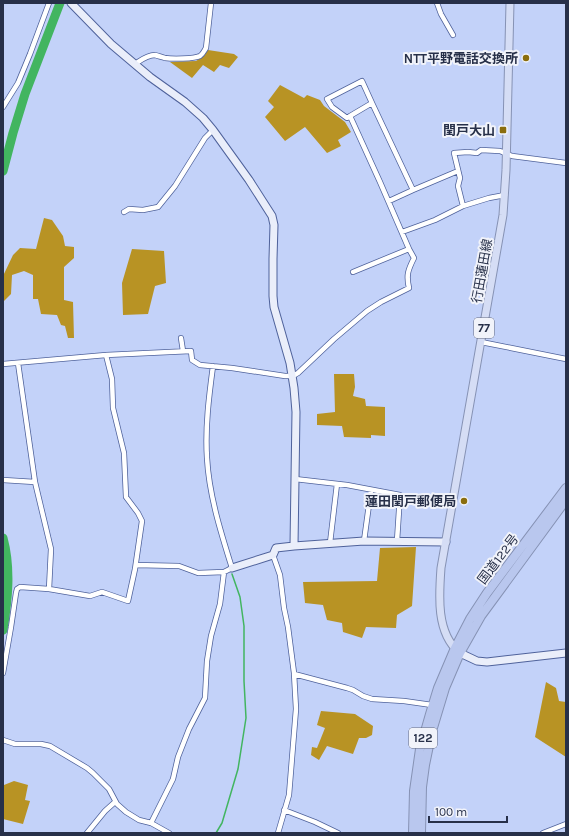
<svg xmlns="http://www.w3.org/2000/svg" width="569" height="836" viewBox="0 0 569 836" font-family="Karla,'Noto Sans JP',sans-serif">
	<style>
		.forest { fill: #b89324 }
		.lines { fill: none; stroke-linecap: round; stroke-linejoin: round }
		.stream { stroke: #42b560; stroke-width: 1.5 }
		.river { stroke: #42b560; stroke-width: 9 }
		.street-casing { stroke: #4f629b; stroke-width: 6 }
		.secondary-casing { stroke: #4f629b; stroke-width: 9 }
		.primary-casing { stroke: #8692b4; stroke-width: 9 }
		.highway-casing { stroke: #8692b4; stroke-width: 10 }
		.street { stroke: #fff; stroke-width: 4.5 }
		.secondary { stroke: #eaeefa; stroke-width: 7 }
		.primary { stroke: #d5ddf5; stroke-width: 7 }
		.highway { stroke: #b9c7ee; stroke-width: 8 }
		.poi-dot { fill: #8a6d0d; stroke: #f1f3fa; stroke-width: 1.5 }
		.labels { text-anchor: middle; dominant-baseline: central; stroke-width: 4; stroke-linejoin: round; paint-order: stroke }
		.shield { fill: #f1f3fa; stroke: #646a7e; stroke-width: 1 }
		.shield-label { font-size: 12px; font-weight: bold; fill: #273049 }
		.poi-label { font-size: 13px; font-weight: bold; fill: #273049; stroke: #f1f3fa; text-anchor: end }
		.street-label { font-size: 13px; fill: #273049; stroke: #f1f3fa }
	</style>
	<rect width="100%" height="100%" fill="#c3d2f9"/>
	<path class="forest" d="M208 50 234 54 238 57 229 68 220 65 214 72 203 65 192 78 170 62 196 61 204 56Z
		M280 85 304 98 307 95 320 100 324 106 345 122 351 132 338 140 341 146 327 153 305 127 285 141 265 117 274 107 268 101Z
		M44 218 52 220 63 236 65 246 74 247V258L64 267V300L73 302 74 338H68L65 326 61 325 57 315 41 314 38 299H33V275L24 271 12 275 11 294 3 302V276L13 255 20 248 36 249Z
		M132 249 164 251 166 283 155 286 148 314 123 315 122 283Z
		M334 374H354L355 387 353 396 365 399 366 406 385 407V436L371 435V438L344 437 342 426 317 425V414L335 412Z
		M416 547 412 606 397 615 396 628 366 627 362 638 343 632 342 623 327 620 323 605 305 603 303 582 377 581 380 548Z
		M546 682 556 688 559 701 566 702V757L535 737Z
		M321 711 355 714 373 726 372 735 366 738H359L353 754 327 746 319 760 311 755 312 747 317 748 325 728 317 725Z
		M14 781 28 785 25 800 30 801 23 824 3 819V790L4 785Z"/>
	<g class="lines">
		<path class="stream" d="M216 833 222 823 238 769 246 718 244 681V626L240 597 232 574"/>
		<path class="river" d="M3 171 13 133 25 94 60 3
			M3 538C11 568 8 599 3 630"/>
		<defs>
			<path id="street" d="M437 3 441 14 453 35
				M135 64C141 60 147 55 155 55 158 56 162 57 165 58 172 59 194 59 200 56 203 54 204 51 206 48L211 3
				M3 107 18 83 30 54 49 3
				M350 116 372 103 413 190 458 171
				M389 201 413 190
				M463 206 458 186 460 178 454 153 468 152 477 153 481 150 500 151 512 156 566 163
				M124 212 129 209 143 210 158 207 175 186 205 138 213 130
				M402 232 435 220 463 206 489 198 505 195
				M353 272 409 249 380 182 350 116 347 118 332 107 327 99 362 81 372 103
				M181 338 183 351
				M481 342 566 359
				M18 363 35 482
				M3 364 106 355 191 351 192 360 200 365 232 368 285 376H293L298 373 334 339 367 311 381 302 409 288C406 275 408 270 414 258L409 249
				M295 479 347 485 400 495 397 541
				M3 480 35 482 51 549 49 589
				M364 541 371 490
				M330 543 337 484
				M273 555 280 575 284 608 288 627 294 673 296 709 289 795 278 833
				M136 565 179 566 198 573 224 572 232 568C221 533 209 495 207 458 205 427 209 396 213 366
				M3 673 11 627 16 593 17 589 20 587 49 589 90 596 102 592 128 601 135 569 142 521 138 513 126 497 124 453 113 408 112 379 106 355
				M294 674 347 688 353 690 363 696 372 699 404 701 432 705
				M3 740 15 744H41L50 746 87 768 93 773 109 789 117 804 126 812 139 820 151 823 169 833
				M284 810 315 822 338 833
				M151 823 173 779 178 757 189 729 205 698 207 661 211 636 220 604 224 572
				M87 833 105 811 115 802
				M543 833 566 824"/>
			<path id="secondary" d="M71 3 111 44 150 77 185 102 203 118 213 130 249 180 272 216 274 225 273 259V296L274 307 290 363 294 388 296 412 294 546 364 541 446 542
				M232 568 273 555 276 548 294 546
				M460 653 477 661 487 662 566 653"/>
			<path id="primary" d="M459 652C436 633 439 595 441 568L503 215 506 170 510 3"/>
			<path id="highway" d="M413 833 414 791 420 749 430 714 438 688 455 648 470 619 487 593 566 488
				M421 833 422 787 425 765 432 731 445 688 460 653 481 616 566 500"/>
		</defs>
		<use href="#street" class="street-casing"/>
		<use href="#secondary" class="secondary-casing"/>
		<use href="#primary" class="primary-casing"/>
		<use href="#highway" class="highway-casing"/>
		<use href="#street" class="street"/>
		<use href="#secondary" class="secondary"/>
		<use href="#primary" class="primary"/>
		<use href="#highway" class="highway"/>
	</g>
	<g class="poi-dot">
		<circle cx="526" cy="58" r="4"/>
		<rect x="499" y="126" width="8" height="8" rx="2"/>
		<circle cx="464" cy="501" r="4"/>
	</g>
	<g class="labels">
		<g class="shield">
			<rect x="474" y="318" width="20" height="20" rx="3"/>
			<rect x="409" y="728" width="28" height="20" rx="3"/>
		</g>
		<g class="shield-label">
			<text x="484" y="328">77</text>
			<text x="423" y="738">122</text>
		</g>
		<g class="poi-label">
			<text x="518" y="58">NTT平野電話交換所</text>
			<text x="495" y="130">閏戸大山</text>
			<text x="456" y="501">蓮田閏戸郵便局</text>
		</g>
		<g class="street-label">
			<text transform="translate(482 271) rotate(-80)">行田蓮田線</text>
			<text transform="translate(498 559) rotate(-53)">国道122号</text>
		</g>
	</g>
	<rect width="569" height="836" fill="none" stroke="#273049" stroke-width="8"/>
	<path d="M429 816v6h78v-6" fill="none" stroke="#273049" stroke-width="2"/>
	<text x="435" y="816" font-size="12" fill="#273049" stroke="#f1f3fa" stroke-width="3" paint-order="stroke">100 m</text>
</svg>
